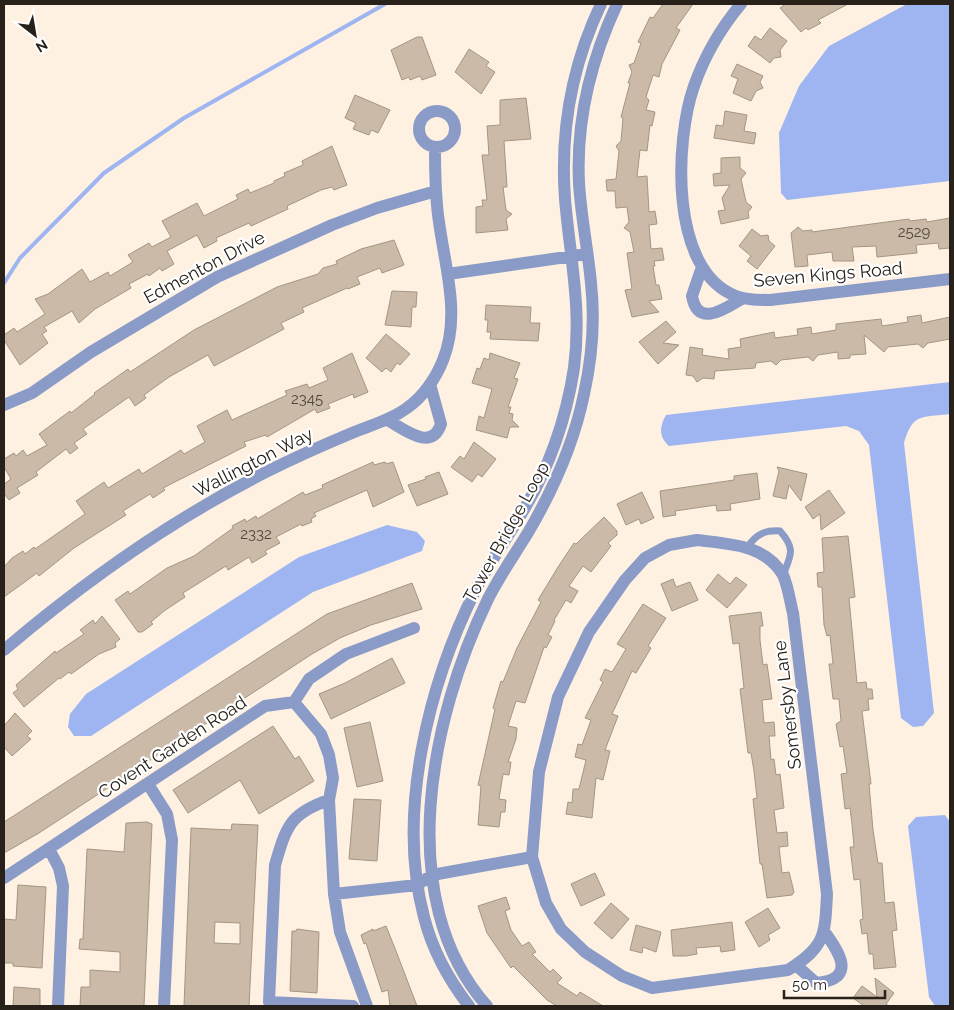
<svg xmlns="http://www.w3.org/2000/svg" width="954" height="1010" viewBox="0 0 954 1010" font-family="Raleway,sans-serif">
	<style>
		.water { fill: #9fb5f1 }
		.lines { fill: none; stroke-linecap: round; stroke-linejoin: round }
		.stream { stroke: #9fb5f1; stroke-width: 4 }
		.building { fill: #cabaa7; stroke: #a59683; fill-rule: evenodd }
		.service { stroke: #8b9bc7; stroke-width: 7 }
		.minor { stroke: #8b9bc7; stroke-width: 12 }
		.labels { text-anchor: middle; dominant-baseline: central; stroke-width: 4.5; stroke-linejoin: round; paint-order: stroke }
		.number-label { font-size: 15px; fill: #50473c }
		.street-label { font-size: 18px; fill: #272119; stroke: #fff }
	</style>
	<rect width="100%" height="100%" fill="#fef1e1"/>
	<path class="water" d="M907 4H950V181L787 200 781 193 779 133 799 86 829 46Z
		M950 382V414C922 418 913 412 904 443L934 713 923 726 913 727 901 718 869 445 859 431 846 426 669 446C659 437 659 427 666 415Z
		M387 525 417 532 425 541 422 551 313 592 91 736H74L68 727 70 714 86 694 299 557Z
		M945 815 950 822V1006H935L929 997 908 826 916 817Z"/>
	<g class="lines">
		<path class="stream" d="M4 283 20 258 104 173 184 118 385 4"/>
	</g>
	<path class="building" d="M663 4H693L676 28 680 30 662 64 659 77 653 75 646 97 649 100 646 110 655 112 652 126 650 125 647 151 640 150 637 177 647 176 649 212 655 211 657 224 649 225 651 249 662 248 664 260 654 261 655 266H653L656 285H659L662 299 649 301 659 312 632 317 625 290 632 289 627 253 634 252 630 232 624 228 629 222 627 207 616 208 615 191H607L606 180 616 179 619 151 616 146 621 141 623 118 621 117 630 83H628L632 72 629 65 634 63 641 43 638 42 650 17 653 18Z
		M786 4H848L818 20 821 23 808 30 806 28 801 32 780 8Z
		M770 28 787 41 780 50 781 57 774 58 770 63 748 46 755 36 761 40Z
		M417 37H422L436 75 422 80 420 76 410 80 409 77 402 80 391 50Z
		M469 49 489 62 486 66 495 72 481 94 455 72Z
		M737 64 763 76 760 82 763 88 756 91 751 101 733 93 738 79 731 76Z
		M355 95 390 110 378 133 371 130 369 135 353 129 356 123 345 118Z
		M526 98 531 139 504 141 507 187H503L506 210 512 214 506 219 508 230 476 233V207L483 206 482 200H487L482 155H489L487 126 500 125V100Z
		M725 111 747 115 744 131 756 133 754 144 714 138 716 125 723 126Z
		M332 146 347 185 334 190 332 187 321 190 287 206 288 209 251 226 249 223 216 238 217 241 204 248 197 235 167 251 174 264 162 271 160 268 149 276 148 274 129 284 131 288 95 309 79 323 72 311 44 327 47 331 42 334 48 343 20 365 4 340V335L14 328 17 332 45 314 35 299 48 294 82 269 90 282 108 272 110 276 133 262 128 255 149 243 152 247 171 237 162 221 197 203 204 216 238 199 236 195 248 189 250 193 274 183V181L285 176 284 173 303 165 302 161Z
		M740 157V168L746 173 741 179 746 202 752 207 748 212 749 218 721 224 718 211 725 210 722 198 730 185 714 186 713 174 721 173V158Z
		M950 218V248L939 249 938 243 916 245 917 253 877 257 876 246 852 247 854 261H833L832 252 807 255 808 266 795 267 791 233 798 227 803 231 812 230V232L909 219 910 221 926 219 927 222Z
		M752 229 761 236 768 235 769 241 775 246 757 269 747 261 751 256 739 246Z
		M394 240 404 265 382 273 380 268 357 277 360 284 348 289 347 288 302 308 304 312 281 323 284 329 214 366 208 355 169 377 144 395 146 398 135 406 129 397 83 429 87 434 74 443 78 448 70 454 66 449 36 472 38 475 17 488 20 493 9 500 5 495 4 496V484L11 479 4 467V459L14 453 16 456 23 450 27 456 47 445 39 434 70 411 71 413 95 394 94 393 128 369 130 372 194 330 277 287 318 274 323 268 337 264 336 261 361 249Z
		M392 291 417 292 416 307H412L411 327 385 325Z
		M486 305 531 307 530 323H540L538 341 490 339 491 332H487L488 320H485Z
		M921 315 922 323 950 317V339L928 343 923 348 918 344 888 347 884 352 864 335 866 354 850 355V358L838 359V352L818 355 813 361 808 357 781 360 776 365 771 361 756 363 755 368 715 371 714 379 703 378 697 382 693 376 686 375 690 347 703 349 702 355 729 359 728 349 741 347 740 339 774 332 775 338 798 335 797 329 811 327 812 334 836 330V324L881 319 882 326 908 322 907 317Z
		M666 321 676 332 663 343 679 345 658 364 639 342Z
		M386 334 410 354 400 365 397 363 391 372 386 368 382 372 366 358Z
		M352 353 368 392 354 398 353 394 328 404 330 408 317 413 315 409 267 437 266 435 244 442 246 446 163 488 165 490 153 498 150 494 123 511 126 515 74 548 39 576 37 573 4 597V567L12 558 23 551 25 554 34 547 35 549 85 514 76 501 104 482 108 488 139 469 142 474 181 450 184 454 205 442 197 426 227 410 232 420 287 395 285 391 307 384 309 388 328 380 323 368Z
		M490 353 520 363 514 378 518 379 508 407H511L509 413 513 414 512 420 519 427H510L507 438 476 430 479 416 484 418 492 389 472 383 477 368 480 369 484 358 489 360Z
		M474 442 496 459 482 477 478 474 472 482 451 467 460 456 464 459Z
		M373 462 374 465 385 462 386 464 393 462 404 492 373 507 367 490 314 513 316 516 311 519 312 522 302 526 301 524 276 537 280 543 265 551 267 554 252 563 249 557 228 570 226 566 183 593 185 597 164 611 151 622 153 624 142 632H138L115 600 128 591 130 594 167 568 194 556 233 528 232 526 245 519 246 522 256 516 257 519 303 492 305 495 323 488 322 485Z
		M777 467 807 474 801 501 789 485 786 499 773 496 779 471Z
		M439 472 448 494 417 506 408 485 426 479 425 477Z
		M757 473 760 499 730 504 731 510 717 511 716 505 675 511 676 515 663 517 660 491 734 480V476Z
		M829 490 845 513 821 530 820 514 813 519 805 507Z
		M642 492 654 518 641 524 639 519 626 525 617 504Z
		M604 517 617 531V535L608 543 611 546 591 572 583 566 569 586 578 591 571 603 566 600 554 620 555 621 548 635 552 637 546 648 544 647 525 703 516 701 508 726 517 728 516 739 508 762H511L509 775 503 774 499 799 506 800 505 812H501L499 827 478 825 481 786 478 785 495 709 493 708 501 681 503 682 517 648 541 602 538 600 558 567 574 543 576 544Z
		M848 536 855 597 849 598 857 683 866 682 867 689H872L873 699H868L869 710 862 711 871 784H869L873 830 878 863H882L885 903 894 902 897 930 892 931 896 967 874 969 873 954H869L867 933 862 934 860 920 863 919 860 879 854 880 850 847H854L852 824 850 808 845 809 841 774 847 773 843 746 840 747 836 724 841 721 839 699H833L829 664H833L830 635 827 636 824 625 822 587H818L817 573 824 572 822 538Z
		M718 574 730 584 736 577 747 585 727 608 706 590Z
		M673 579 676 587 690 582 698 600 672 611 661 584Z
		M412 583 422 609 371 625 340 638 312 654 39 833 4 853V822L327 614Z
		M643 604 666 618 648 646 651 648 636 673 632 671 612 714 618 716 605 750 610 751 603 780 596 778 592 818 566 814 568 802 572 803 573 789H579L586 760 575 757 578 744 582 745 591 720 585 718 603 682 600 680 605 669 612 672 626 649 617 644Z
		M761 612 763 626H760V640L763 665 767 664 772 699 762 700 764 723 774 722 775 736H769L771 760 774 759 776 775 780 774 784 808 774 810 777 833 787 832 788 846 779 847 782 873 789 872 794 892 792 895 767 898 762 864H760L753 799 757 798 754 771 751 753H748L740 689 744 688 739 643 733 644 729 616Z
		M102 616 120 639 115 643 116 647 99 654 71 674 69 672 60 679 59 678 24 707 13 693 18 689 16 685 55 651 56 653 84 634 80 630 93 620 95 624Z
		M392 658 405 683 331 719 319 694 345 683Z
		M15 713 32 731 27 736 31 739 12 756 4 747V726Z
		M370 722 383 781 357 787 344 728Z
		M273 726 295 759 299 756 314 781 259 814 240 780 188 813 173 790Z
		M354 799 381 800 377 861 349 859Z
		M147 822 152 824 144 1006H80L81 987H90V970L120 972V952L79 949 80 939H83L87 849 124 852 126 823Z
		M232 824 258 825 249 1006H184L191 828 231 830ZM215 922 240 923V944L214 943Z
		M595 873 605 895 581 906 571 884Z
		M18 885 46 887 42 968 13 966V963H4V919L16 920Z
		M506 897 510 909 505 911 511 930 522 946 529 942 536 952 532 954 550 972 553 969 562 978 557 983 577 996 580 992 603 1006H557L547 1000 513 966 511 968 487 933 478 906Z
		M611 903 629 919 612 939 594 923Z
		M768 908 780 928 768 935 770 940 759 947 745 922Z
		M732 922 735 950 721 952 720 946 696 948 697 954 686 956H673L671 930Z
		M636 925 661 932 656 952 643 947 642 953 630 950Z
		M386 926 396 951 417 1006H390L388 990 382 992 366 943 364 944 361 935 373 929V931Z
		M297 929 319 932 317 993 290 991 292 931H296Z
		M875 978 894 993 886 1004 889 1006H864L853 998 862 986 877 997Z
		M14 987 40 989V1006H13Z"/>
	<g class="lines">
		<path class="service" d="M748 546C757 534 765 530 780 531 796 549 791 555 783 575"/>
		<path class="minor" d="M741 4C720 29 705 55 694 86 675 140 669 271 736 296 747 300 758 300 770 300L950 279
			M419 129a18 18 0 1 1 36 0a18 18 0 1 1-36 0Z
			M702 267 692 296C698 329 726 308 743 298
			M448 274 580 255
			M4 405 32 393 91 352 217 277 332 225 377 208 436 191
			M387 420C403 428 431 453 441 424L430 384
			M697 540C728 544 765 544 783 575 788 586 790 601 793 613L827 894C825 936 825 947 788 970L652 988 622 976 585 952 561 929 546 903 532 857 539 772 558 697 589 632 625 580 645 558 669 545Z
			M4 650C85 581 171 520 266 472 294 458 323 445 352 433 371 425 391 420 407 408 423 397 436 378 443 360 461 316 445 267 439 222 435 197 435 172 435 147
			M294 702 321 734 329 755 333 778 329 800 334 894 340 932 367 1006
			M294 702 309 679 346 654 414 628
			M148 784 167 814 172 840 164 1006
			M329 800C290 813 286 827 275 865L269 1002 353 1006
			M49 849 59 868 63 886 58 1006
			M4 878 265 706 294 702
			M334 894 417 885 432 875 532 857
			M796 965 816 983C858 979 839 952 824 931
			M469 1006C449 980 432 949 424 917 396 812 429 683 476 589 489 563 506 540 520 516 548 471 566 420 574 368 582 308 570 258 565 199 560 131 572 65 601 4
			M487 1006C392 899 431 716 488 599 500 575 515 554 529 531 554 488 574 443 584 394 592 358 595 320 591 283 588 250 581 217 579 183 576 121 591 60 617 4"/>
	</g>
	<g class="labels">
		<g class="number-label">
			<text x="914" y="232">2529</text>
			<text x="307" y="399">2345</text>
			<text x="256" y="534">2332</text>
		</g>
		<g class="street-label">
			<text transform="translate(204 267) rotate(-28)">Edmenton Drive</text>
			<text transform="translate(828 274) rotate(-5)">Seven Kings Road</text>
			<text transform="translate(253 462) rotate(-27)">Wallington Way</text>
			<text transform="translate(506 532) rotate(-61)">Tower Bridge Loop</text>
			<text transform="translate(787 705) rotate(-97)">Somersby Lane</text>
			<text transform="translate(172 747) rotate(-33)">Covent Garden Road</text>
		</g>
	</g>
	<rect width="954" height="1010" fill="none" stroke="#272119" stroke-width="10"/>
	<g transform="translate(35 35) rotate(149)" stroke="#ffffff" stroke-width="4" paint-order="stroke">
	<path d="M0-4L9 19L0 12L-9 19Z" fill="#272119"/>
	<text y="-8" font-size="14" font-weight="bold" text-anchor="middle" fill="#272119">N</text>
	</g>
	<path d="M784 990v8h101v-8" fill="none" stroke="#272119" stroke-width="2.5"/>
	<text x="792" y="990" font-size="15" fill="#272119" stroke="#ffffff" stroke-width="4" paint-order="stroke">50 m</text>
</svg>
